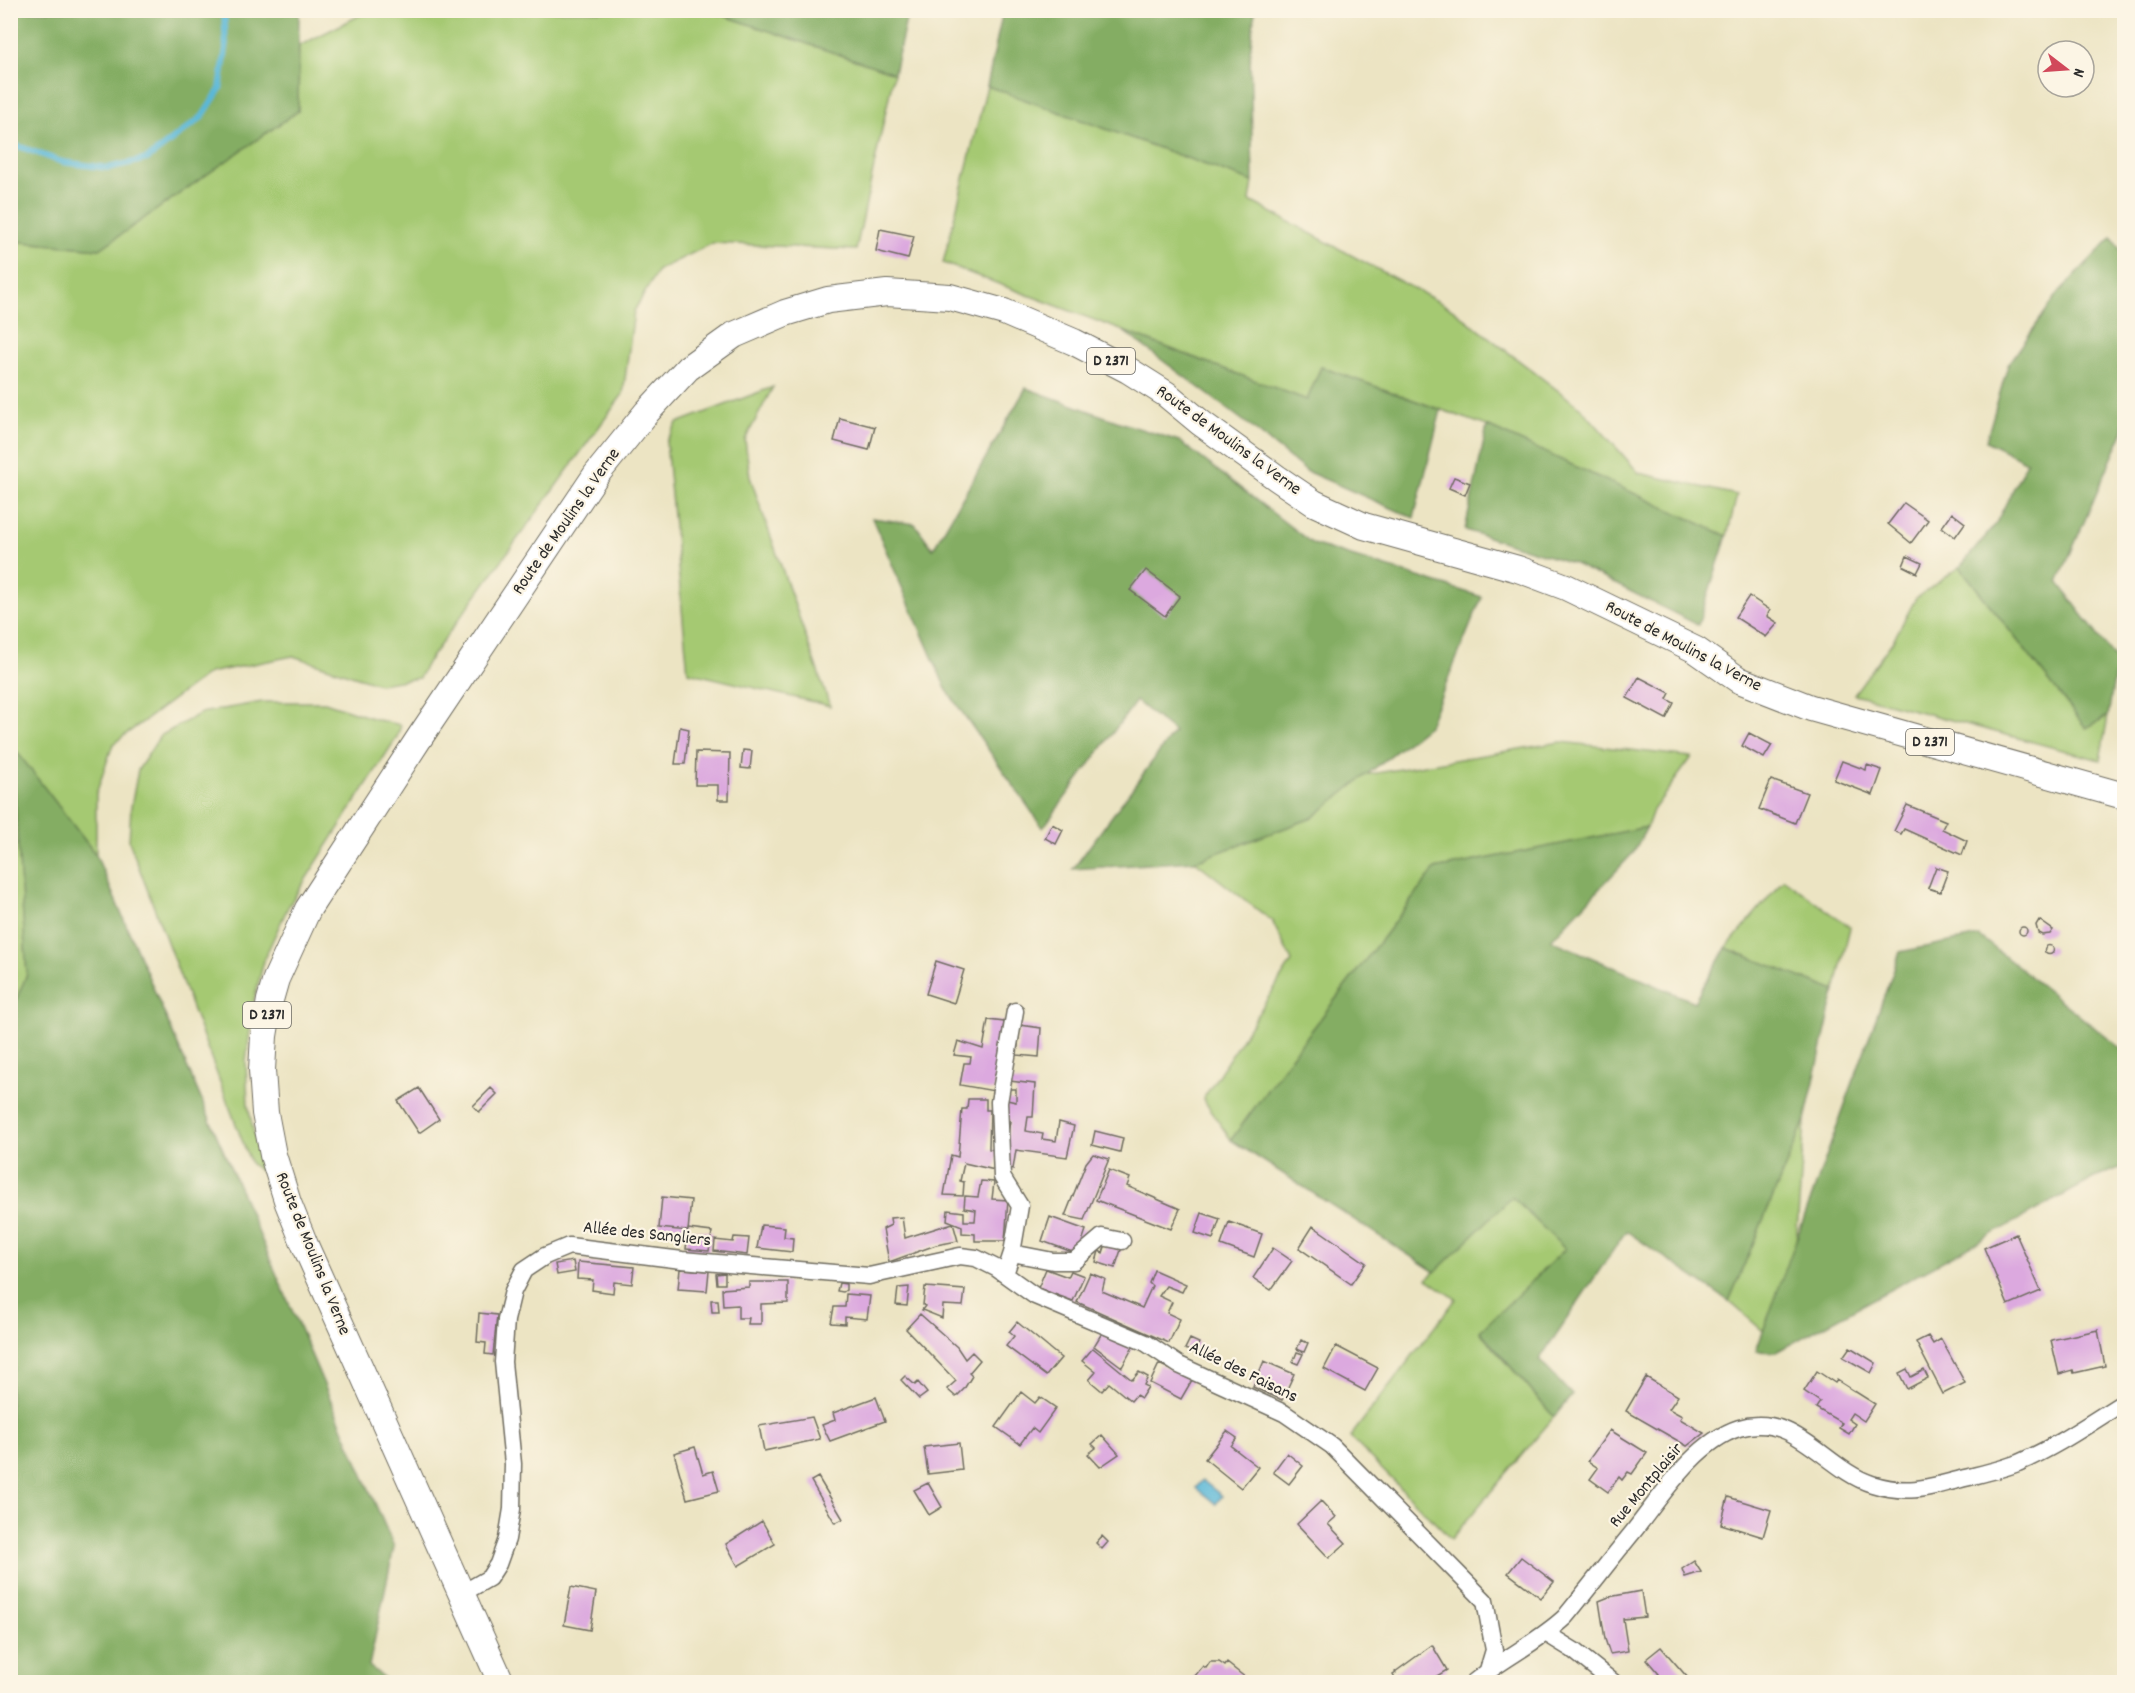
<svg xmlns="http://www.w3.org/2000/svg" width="2135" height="1693" viewBox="0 0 2135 1693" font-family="Dekko,sans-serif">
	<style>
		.green { fill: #a5c972; stroke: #687a4e; stroke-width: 1.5 }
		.forest { fill: #84ad64; stroke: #586c48; stroke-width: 1.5 }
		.water { fill: #5ab8d8; stroke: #427282; stroke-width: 1.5 }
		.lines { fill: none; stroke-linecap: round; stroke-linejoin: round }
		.stream { stroke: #5ab8d8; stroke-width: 6 }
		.building { fill: #dca9df }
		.street-casing { stroke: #6f6c60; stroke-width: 19 }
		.primary-casing { stroke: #6f6c60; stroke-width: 28 }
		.street { stroke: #fff; stroke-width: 16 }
		.primary { stroke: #fff; stroke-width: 26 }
		.labels { text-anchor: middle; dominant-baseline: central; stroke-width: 4.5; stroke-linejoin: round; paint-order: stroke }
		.shield { fill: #fcf5e5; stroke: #6a6863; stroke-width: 1.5 }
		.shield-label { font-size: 16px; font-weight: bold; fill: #2b2b2b }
		.street-label { font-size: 18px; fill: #2b2b2b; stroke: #fcf5e5 }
	</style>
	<rect width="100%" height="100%" fill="#fcf5e5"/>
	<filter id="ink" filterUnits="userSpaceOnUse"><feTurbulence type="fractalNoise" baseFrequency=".0167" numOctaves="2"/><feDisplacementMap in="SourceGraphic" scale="12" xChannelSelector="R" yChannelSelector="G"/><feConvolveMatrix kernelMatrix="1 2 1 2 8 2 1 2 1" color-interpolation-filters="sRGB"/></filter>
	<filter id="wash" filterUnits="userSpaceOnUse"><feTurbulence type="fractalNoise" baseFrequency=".008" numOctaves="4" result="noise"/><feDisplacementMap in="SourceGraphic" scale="24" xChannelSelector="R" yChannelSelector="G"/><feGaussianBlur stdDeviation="1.35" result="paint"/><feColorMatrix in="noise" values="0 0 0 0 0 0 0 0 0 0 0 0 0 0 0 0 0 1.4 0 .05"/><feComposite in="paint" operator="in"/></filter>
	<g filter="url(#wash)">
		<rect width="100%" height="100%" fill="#ece4c3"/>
		<path class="green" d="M368 11H710L894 73 856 250 713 243 658 270 634 311 623 394 427 663 419 678 379 684 293 656 209 673 113 744 96 794V855L11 745 27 974 11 1014V241L100 249 298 111 299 46Z
			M987 86 1253 182 1250 201 1452 309 1582 409 1639 473 1737 495 1727 536 1487 426 1321 367 1307 400 943 263Z
			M773 387 745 440 750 477 830 706 688 672 666 442 677 423Z
			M1960 567 2086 728 2108 716 2100 760 1854 694 1893 641 1916 598Z
			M262 702H325L378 720 401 725 397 737 288 907 265 957 254 1000 246 1062 248 1105 262 1172 251 1164 129 841 131 807 138 770 160 736 201 713Z
			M1561 742 1692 757 1653 810 1647 827 1435 869 1289 1060 1231 1140 1203 1099 1292 961 1272 921 1195 861 1312 818 1365 775Z
			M1784 879 1850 927 1835 991 1726 948Z
			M1805 1120 1796 1244 1763 1331 1729 1301Z
			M1512 1197 1565 1249 1480 1332 1554 1417 1451 1539 1350 1437 1456 1299 1427 1279Z"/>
		<path class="forest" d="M10 11H299L298 111 100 249 11 241Z
			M710 11 908 10V11L894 73Z
			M1003 11H1255L1250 53 1253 182 987 86Z
			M2112 237 2124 256V430L2058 582 2117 661 2108 716 2086 728 1960 567 1995 525 2027 462 1986 441 2008 365 2060 291Z
			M1123 331 1307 400 1321 367 1441 410 1414 518 1306 471 1249 425Z
			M1026 388 1122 423 1179 441 1313 544 1482 597 1429 725 1312 818 1195 861 1073 869 1174 732 1136 701 1043 828 946 689 872 518 915 524 933 549Z
			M1487 426 1727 536 1698 625 1575 564 1465 530Z
			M11 744 96 855 394 1547 369 1666 389 1682H11L10 1372 14 1369 10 1362V1014L27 974Z
			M1647 827 1633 853 1551 940 1694 1002 1726 948 1835 991 1805 1120 1729 1301 1626 1231 1539 1360 1572 1395 1554 1417 1480 1331 1565 1249 1512 1197 1435 1272 1231 1140 1289 1060 1435 869Z
			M1979 936 2124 1051V1166L2095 1178 1776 1352 1756 1351 1900 952Z"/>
		<path class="water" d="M1202 1480 1222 1496 1216 1504 1196 1488Z"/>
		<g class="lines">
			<path class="stream" d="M10 143 62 162 108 168 147 159 202 117 220 89 226 48 224 10"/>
		</g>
		<g id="blocks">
			<path class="building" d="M880 229 914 236 908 259 876 251Z
				M840 418 875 427 869 450 834 441Z
				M1454 477 1470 483 1465 495 1449 488Z
				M1904 503 1928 520 1911 543 1888 524Z
				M1952 513 1965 523 1955 537 1942 527Z
				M1907 556 1922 563 1917 573 1903 566Z
				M1146 570 1180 596 1165 616 1130 590Z
				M1749 596 1770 610 1767 616 1778 623 1766 637 1735 617Z
				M1639 677 1670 693 1667 699 1674 703 1666 719 1627 698Z
				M680 727 689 729 685 764H675Z
				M1749 733 1772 745 1764 758 1742 746Z
				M743 750 752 751 750 769 741 768Z
				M696 752 730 753 729 800H718V785H695Z
				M1842 761 1866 770 1867 765 1882 770 1873 795 1834 780Z
				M1771 780 1807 793 1795 823 1759 809Z
				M1907 805 1946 821 1942 829 1967 841 1962 855 1904 829 1901 834 1894 831Z
				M1052 824 1063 830 1056 844 1045 838Z
				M1936 867 1948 871 1940 892 1928 888Z
				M2039 920 2053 930 2050 934 2042 935 2038 933 2036 925Z
				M2019 931a4 4 0 1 1 8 0a4 4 0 1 1-8 0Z
				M2044.5 950a4.5 4.5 0 1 1 9 0a4.5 4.5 0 1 1-9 0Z
				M936 961 964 970 954 1003 926 994Z
				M988 1020 1004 1022 994 1091 960 1085 964 1063H970L971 1057 954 1055 958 1041 983 1049Z
				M1020 1025 1041 1028 1039 1057 1017 1055Z
				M1009 1081 1035 1084 1033 1117H1028L1026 1131 1043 1134 1042 1139 1056 1141 1059 1122 1074 1126 1067 1157 1016 1150 1013 1169 1006 1167V1146L1010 1121 1005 1120 1007 1100 1016 1102V1089H1009Z
				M419 1088 439 1119 419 1133 398 1101Z
				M491 1088 497 1094 479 1112 473 1106Z
				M968 1099H986V1110H990L989 1149 998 1151 995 1170 964 1163 960 1181 964 1182 963 1196 944 1195 951 1155 958 1157 962 1109H967Z
				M1095 1131 1123 1138 1120 1152 1092 1145Z
				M1093 1154 1109 1159 1084 1220 1065 1216 1086 1163Z
				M1109 1170 1130 1178 1127 1186 1180 1209 1171 1229 1096 1200Z
				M981 1181 994 1182 992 1199 1008 1200 1005 1241H975V1234L962 1233V1226L947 1220 948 1210 964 1212V1221H975L976 1210 964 1208 965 1196 978 1197Z
				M662 1197 691 1200 688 1231 659 1228Z
				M1202 1213 1220 1219 1213 1239 1195 1233Z
				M902 1217 905 1238 953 1223 958 1241 936 1245 889 1262 883 1229 891 1225 890 1218Z
				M1050 1217 1086 1230 1078 1254 1042 1241Z
				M1229 1222 1262 1234 1254 1257 1221 1245Z
				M761 1225 785 1227 784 1237 793 1238 792 1252 757 1248Z
				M1313 1226 1366 1263 1351 1284 1299 1248Z
				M688 1229 712 1232 709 1251 686 1249Z
				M2016 1234 2041 1291 2008 1305 1984 1248Z
				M734 1237 749 1238 747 1255 714 1251 715 1240 733 1242Z
				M1106 1244 1121 1250 1115 1268 1096 1262 1099 1251 1103 1253Z
				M1273 1248 1292 1261 1271 1290 1253 1278Z
				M573 1261 575 1272 557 1275 555 1264Z
				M578 1262 634 1267 632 1284 614 1282 613 1293 592 1290 593 1280 577 1279Z
				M680 1269 709 1271 707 1291 678 1289Z
				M1046 1269 1068 1277 1071 1271 1084 1276 1073 1301 1038 1288Z
				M1154 1270 1186 1284 1182 1292 1166 1286 1159 1296 1172 1302 1167 1313 1180 1319 1169 1343 1077 1302 1090 1273 1105 1279 1102 1291 1142 1308 1152 1286 1149 1283Z
				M725 1273V1284H717L716 1274Z
				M749 1282H788V1303L761 1304V1324H748L749 1318H738V1305L723 1306 722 1289 749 1287Z
				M839 1283 846 1284V1290L843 1292 837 1291Z
				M909 1287 907 1306 896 1305 898 1288Z
				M925 1287 965 1290 963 1306 943 1305 942 1318 922 1310 925 1306 923 1305Z
				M846 1294 870 1296 867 1319 845 1317V1324L831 1323 834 1307H845Z
				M711 1300H718L719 1312H712Z
				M479 1313 497 1315 493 1355 485 1354 486 1343 477 1342Z
				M920 1314 957 1347 965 1359 972 1352 980 1360 969 1373 972 1376 964 1389 956 1397 947 1389 956 1381 906 1329Z
				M1017 1322 1061 1358 1046 1376 1006 1346 1014 1336 1009 1332Z
				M2098 1330 2105 1366 2074 1373 2073 1370 2059 1374 2051 1340Z
				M1102 1333 1134 1345 1122 1367 1094 1346Z
				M1928 1336 1933 1344 1941 1339 1965 1383 1943 1394 1916 1342Z
				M1190 1339 1199 1343 1194 1353 1185 1349Z
				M1301 1340 1308 1343 1304 1352 1297 1349Z
				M1336 1346 1378 1368 1365 1391 1324 1369Z
				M1850 1347 1876 1363 1871 1373 1843 1357Z
				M1093 1348 1132 1380 1139 1372 1148 1377 1144 1385 1148 1387 1141 1398 1136 1395 1131 1401 1109 1383 1102 1391 1089 1380 1096 1372 1082 1361Z
				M1297 1352 1303 1354 1298 1364 1293 1362Z
				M1264 1361 1294 1374 1282 1400 1253 1387Z
				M1159 1364 1192 1380 1181 1399 1150 1383Z
				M1907 1369 1911 1377 1924 1370 1928 1378 1907 1389 1899 1373Z
				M1817 1371 1835 1383 1837 1380 1875 1404 1864 1421 1852 1413 1848 1419 1855 1424 1849 1434 1839 1428 1842 1423 1816 1408 1820 1402 1804 1391Z
				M905 1376 915 1385 918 1382 927 1393 919 1399 901 1380Z
				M1646 1377 1678 1396 1669 1409 1682 1416 1680 1419 1704 1433 1687 1446 1626 1411Z
				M1021 1392 1035 1403 1040 1397 1056 1408 1038 1433 1032 1428 1020 1444 996 1427Z
				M876 1397 885 1421 830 1441 822 1425 835 1420 833 1413Z
				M812 1417 820 1439 764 1451 759 1426Z
				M1610 1430 1647 1453 1632 1474 1628 1472 1622 1480 1619 1477 1608 1492 1590 1479 1598 1468 1588 1461Z
				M1227 1431 1237 1438 1231 1446 1258 1467 1241 1488 1205 1459Z
				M1102 1435 1119 1454 1100 1467 1088 1454 1096 1448 1092 1444Z
				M959 1443 962 1470 928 1474 924 1447Z
				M695 1447 703 1474 713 1471 719 1491 687 1499 674 1453Z
				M1287 1453 1303 1466 1289 1484 1273 1472Z
				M818 1477 843 1519 835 1523 811 1481Z
				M928 1483 942 1507 929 1515 914 1490Z
				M1728 1497 1771 1510 1763 1537 1721 1524Z
				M1321 1501 1336 1517 1328 1524 1346 1543 1329 1558 1297 1524Z
				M762 1521 775 1544 738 1566 726 1544Z
				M1102 1536 1108 1542 1102 1549 1096 1543Z
				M1521 1557 1554 1582 1541 1598 1508 1573Z
				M1694 1561 1701 1572 1685 1577 1682 1569Z
				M571 1587 596 1592 590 1630 564 1625Z
				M1641 1591 1645 1617 1623 1619 1628 1651 1610 1654 1605 1639 1599 1601 1609 1597Z
				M1432 1645 1447 1670 1427 1682H1397L1393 1675 1396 1673 1395 1672Z
				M1661 1647 1688 1678 1683 1682H1658L1654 1678 1659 1674 1646 1659Z
				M1210 1662H1219L1225 1666 1227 1663 1251 1682H1190L1203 1666 1206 1668Z"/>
		</g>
	</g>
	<g filter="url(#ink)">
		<use href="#blocks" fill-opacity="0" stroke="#6f6c60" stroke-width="1.5"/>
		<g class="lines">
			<defs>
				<path id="street" d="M1012 1253 1053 1261H1074L1102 1237 1122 1241
					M1005 1274 1012 1253 1020 1206 1002 1177 999 1102 1015 1011
					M461 1594 489 1578 498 1564 507 1539 512 1509 513 1464 503 1362 506 1320 513 1291 524 1270 545 1256 569 1246 682 1260 869 1276 960 1256 976 1258 996 1268 1035 1296 1146 1343 1179 1365 1284 1413 1332 1446 1485 1601 1494 1650 1488 1670
					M1547 1634 1573 1650 1613 1682
					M1474 1682C1503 1658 1537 1643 1565 1617 1588 1589 1610 1560 1633 1532 1661 1497 1695 1442 1739 1428 1795 1411 1825 1469 1872 1484 1907 1495 1928 1488 1961 1479 1980 1474 2000 1470 2018 1463 2056 1447 2090 1423 2124 1402"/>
				<path id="primary" d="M501 1682 305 1245 288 1203 273 1155 265 1113 262 1070 264 1036 270 1000 276 979 308 909 420 737 596 475 647 412 688 368 734 335 785 313 828 300 887 293 950 297 1004 312 1074 342 1128 370 1166 394 1201 423 1277 478 1314 503 1364 526 1518 569 1566 587 1696 650 1739 680 1811 708 2124 796"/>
			</defs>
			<use href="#street" class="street-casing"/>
			<use href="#primary" class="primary-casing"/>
			<use href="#street" class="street"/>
			<use href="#primary" class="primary"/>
		</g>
	</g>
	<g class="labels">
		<g class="shield">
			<rect x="1087" y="348" width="48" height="26" rx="4.5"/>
			<rect x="1906" y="729" width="48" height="26" rx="4.5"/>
			<rect x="243" y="1002" width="48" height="26" rx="4.5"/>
		</g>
		<g class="shield-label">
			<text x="1111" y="361">D 2371</text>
			<text x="1930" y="742">D 2371</text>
			<text x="267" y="1015">D 2371</text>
		</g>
		<g class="street-label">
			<text transform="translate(1228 441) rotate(36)">Route de Moulins la Verne</text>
			<text transform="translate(567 522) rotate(-55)">Route de Moulins la Verne</text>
			<text transform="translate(1683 647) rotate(28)">Route de Moulins la Verne</text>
			<text transform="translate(647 1235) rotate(6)">Allée des Sangliers</text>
			<text transform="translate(312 1254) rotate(68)">Route de Moulins la Verne</text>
			<text transform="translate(1243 1373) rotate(26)">Allée des Faisans</text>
			<text transform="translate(1647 1486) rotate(-50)">Rue Montplaisir</text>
		</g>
	</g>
	<rect width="2135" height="1693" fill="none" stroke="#fcf5e5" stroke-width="36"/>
	<g transform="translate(2066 69) rotate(107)"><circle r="28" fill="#fcf5e5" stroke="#a8a49b" stroke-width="1.5"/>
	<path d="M0-4.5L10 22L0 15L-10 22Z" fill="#d1495b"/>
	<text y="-9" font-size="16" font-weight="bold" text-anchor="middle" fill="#2b2b2b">N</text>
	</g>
</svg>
